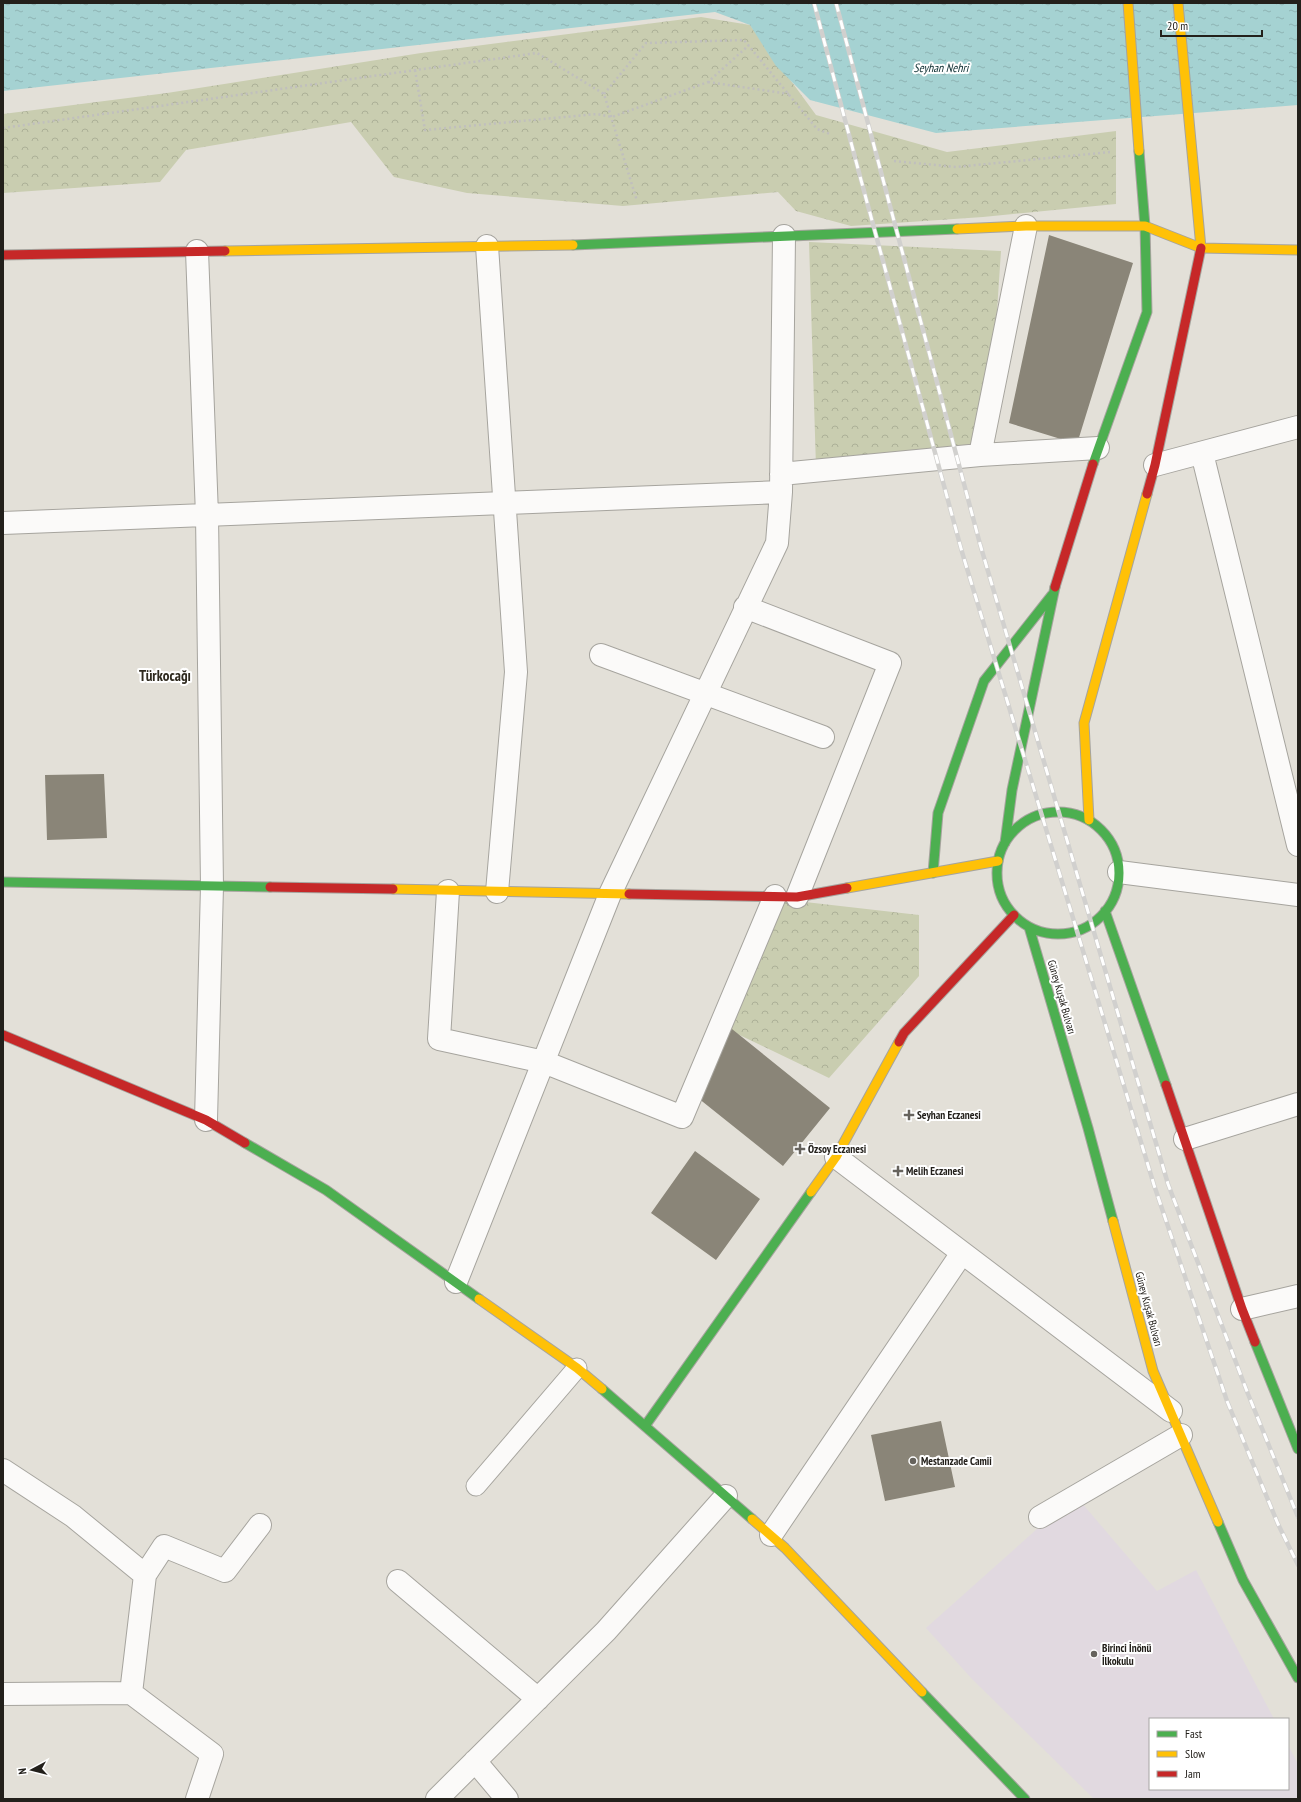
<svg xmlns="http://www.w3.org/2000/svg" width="1301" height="1802" viewBox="0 0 1301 1802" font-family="'PT Sans Narrow',sans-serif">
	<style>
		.education { fill: #e1d9e0 }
		.park { fill: url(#park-crowns) }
		.water { fill: url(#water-ripples) }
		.building { fill: #8a8578 }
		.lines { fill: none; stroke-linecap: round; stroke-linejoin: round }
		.lane-casing { stroke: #a6a49e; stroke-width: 21 }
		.street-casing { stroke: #a6a49e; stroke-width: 24 }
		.fast-casing { stroke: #a6a49e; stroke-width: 11 }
		.slow-casing { stroke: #a6a49e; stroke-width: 11 }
		.jam-casing { stroke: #a6a49e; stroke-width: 11 }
		.path { stroke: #c0bfbd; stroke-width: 2.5; stroke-dasharray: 2 3; stroke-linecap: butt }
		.lane { stroke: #fbfaf9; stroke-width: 19 }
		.street { stroke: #fbfaf9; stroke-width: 22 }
		.fast { stroke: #4caf50; stroke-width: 9 }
		.slow { stroke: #ffc107; stroke-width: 9 }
		.jam { stroke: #c62828; stroke-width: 9 }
		.rail-casing { stroke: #d1d0ce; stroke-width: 4.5 }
		.rail { stroke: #fff; stroke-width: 3; stroke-dasharray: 9; stroke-linecap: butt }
		.poi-dot { fill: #66635d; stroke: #fff; stroke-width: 1.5 }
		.labels { text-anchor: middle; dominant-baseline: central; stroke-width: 4; stroke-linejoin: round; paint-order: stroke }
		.street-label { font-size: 11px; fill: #23201b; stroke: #fff }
		.poi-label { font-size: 11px; font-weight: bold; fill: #23201b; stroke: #fff; text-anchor: start }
		.water-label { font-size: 12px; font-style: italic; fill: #0f3033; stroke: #fff }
		.district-label { font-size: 15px; font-weight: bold; fill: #2f2a1f; stroke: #fff }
	</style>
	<defs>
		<pattern id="park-crowns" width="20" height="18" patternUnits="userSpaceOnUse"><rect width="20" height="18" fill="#c9cdb0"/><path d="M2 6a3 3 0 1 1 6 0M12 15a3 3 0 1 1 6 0" fill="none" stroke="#acb097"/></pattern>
		<pattern id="water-ripples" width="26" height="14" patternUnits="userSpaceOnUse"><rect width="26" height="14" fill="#a5d2d2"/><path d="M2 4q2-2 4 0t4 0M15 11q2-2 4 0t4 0" fill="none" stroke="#8eb4b4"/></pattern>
	</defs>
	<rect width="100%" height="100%" fill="#e3e0d8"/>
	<path class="education" d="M1075 1495 1157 1591 1196 1570 1274 1719H1150V1789H1288V1745L1298 1764V1799H1094L972 1679 926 1628Z"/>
	<path class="park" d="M701 17 750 25 816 115 947 152 1116 131V204L983 217 851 226 796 211 778 192 623 206 467 193 394 177 351 122 186 150 160 182 3 193V114L167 93 421 53Z
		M809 242 1001 251 988 446 816 467Z
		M779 899 919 915V976L829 1078 727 1029Z"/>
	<path class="water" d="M3 3H1298V105L936 133 810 100 776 66 750 25 715 12 3 91Z"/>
	<path class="building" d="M1049 235 1133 263 1077 444 1009 423Z
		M104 774 107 838 47 840 45 775Z
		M727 1025 830 1108 783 1166 693 1094Z
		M695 1151 760 1199 716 1260 651 1213Z
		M941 1421 955 1487 885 1501 871 1435Z"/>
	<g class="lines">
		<defs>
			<path id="lane" d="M476 1486 577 1368"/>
			<path id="street" d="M487 246 516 672 497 892
				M197 251 207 515 212 886 206 1120
				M1202 453 1298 845
				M980 455 1026 226
				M1155 465 1298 427
				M781 474 980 455 1098 448
				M3 523 781 492 784 236
				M745 607 890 663 797 897
				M601 655 823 737
				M1119 872 1298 895
				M448 891 439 1039 544 1062 682 1117 775 896
				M1185 1139 1298 1104
				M836 1157 1171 1411
				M456 1282 610 894 777 543 781 492
				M1242 1309 1298 1296
				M3 1470 73 1516 145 1575 131 1693
				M1040 1517 1181 1435
				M771 1535 962 1253
				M145 1575 164 1546 225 1571 260 1525
				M398 1581 538 1699
				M3 1694 131 1693 212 1754 197 1799
				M475 1761 507 1799
				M437 1799 606 1631 726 1496"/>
			<path id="fast" d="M573 245 957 229
				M1093 464 1147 312 1145 226 1139 151
				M997 873a61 61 0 1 1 122 0a61 61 0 1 1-122 0Z
				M1005 843 1012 790 1055 587
				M933 873 938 813 984 681 1052 595
				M3 882 270 887
				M1105 911 1166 1085
				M1029 927 1088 1128 1113 1221
				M245 1143 326 1190 479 1299
				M1255 1342 1298 1449
				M602 1389 752 1519
				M645 1426 811 1192
				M1218 1522 1243 1580 1298 1678
				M922 1692 1025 1799"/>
			<path id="slow" d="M1128 3 1139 151
				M1178 3 1201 248
				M957 229 1026 226H1145L1201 248 1298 250
				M225 251 573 245
				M1089 820 1084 723 1147 494
				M847 888 998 861
				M393 889 629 894
				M811 1192 836 1157 899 1042
				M1113 1221 1153 1371 1218 1522
				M479 1299 577 1368 602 1389
				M752 1519 785 1548 922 1692"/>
			<path id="jam" d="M3 255 225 251
				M1147 494 1155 465 1201 248
				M1055 587 1093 464
				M270 887 393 889
				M629 894 797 897 847 888
				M3 1035 206 1120 245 1143
				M899 1042 904 1033 1014 915
				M1166 1085 1242 1309 1255 1342"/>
		</defs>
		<use href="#lane" class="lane-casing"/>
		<use href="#street" class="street-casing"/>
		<use href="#fast" class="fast-casing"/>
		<use href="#slow" class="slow-casing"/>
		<use href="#jam" class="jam-casing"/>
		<path class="path" d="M415 70 425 130 597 114 612 117 708 82 749 45
			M708 82 789 94
			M604 94 646 43 744 40 817 129 830 134
			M3 128 537 53 604 94 637 201
			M894 161 956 167 1110 152"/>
		<use href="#lane" class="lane"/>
		<use href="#street" class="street"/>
		<use href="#fast" class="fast"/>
		<use href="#slow" class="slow"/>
		<use href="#jam" class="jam"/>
		<defs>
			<path id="rail" d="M814 3 861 180 962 552 1154 1185 1227 1401 1278 1524 1298 1565
				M836 3 980 544 1168 1184 1248 1394 1298 1517"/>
		</defs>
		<use href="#rail" class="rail-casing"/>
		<use href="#rail" class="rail"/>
	</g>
	<g class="poi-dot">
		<path d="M907 1109h4v4h4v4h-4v4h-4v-4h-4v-4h4z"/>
		<path d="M798 1143h4v4h4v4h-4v4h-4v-4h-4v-4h4z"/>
		<path d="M896 1165h4v4h4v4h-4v4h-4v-4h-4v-4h4z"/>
		<circle cx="913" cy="1461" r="4"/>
		<circle cx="1094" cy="1654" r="4"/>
	</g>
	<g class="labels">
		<g class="street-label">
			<text transform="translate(1062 997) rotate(74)">Güney Kuşak Bulvarı</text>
			<text transform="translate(1149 1309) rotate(75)">Güney Kuşak Bulvarı</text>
		</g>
		<g class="poi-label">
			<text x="917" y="1115">Seyhan Eczanesi</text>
			<text x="808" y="1149">Özsoy Eczanesi</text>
			<text x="906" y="1171">Melih Eczanesi</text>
			<text x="921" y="1461">Mestanzade Camii</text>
			<text x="1102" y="1648">Birinci İnönü<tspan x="1102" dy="13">İlkokulu</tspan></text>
		</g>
		<g class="water-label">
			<text x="941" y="67">Seyhan Nehri</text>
		</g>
		<g class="district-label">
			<text x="165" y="675">Türkocağı</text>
		</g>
	</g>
	<rect width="1301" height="1802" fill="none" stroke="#23201b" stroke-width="8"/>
	<rect x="1149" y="1718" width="140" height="72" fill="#ffffff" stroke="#a7a6a4"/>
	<rect x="1157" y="1731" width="20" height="6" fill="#4caf50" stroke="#a7a6a4"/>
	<text x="1185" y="1738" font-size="12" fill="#23201b">Fast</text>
	<rect x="1157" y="1751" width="20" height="6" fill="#ffc107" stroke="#a7a6a4"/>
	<text x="1185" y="1758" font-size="12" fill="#23201b">Slow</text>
	<rect x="1157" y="1771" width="20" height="6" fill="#c62828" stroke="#a7a6a4"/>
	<text x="1185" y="1778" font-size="12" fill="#23201b">Jam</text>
	<g transform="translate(32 1770) rotate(263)" stroke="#ffffff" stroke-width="3" paint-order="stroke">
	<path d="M0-3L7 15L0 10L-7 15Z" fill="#23201b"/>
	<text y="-6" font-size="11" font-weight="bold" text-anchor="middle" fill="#23201b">N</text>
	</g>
	<path d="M1161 30v6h101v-6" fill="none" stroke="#23201b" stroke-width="2"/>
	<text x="1167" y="30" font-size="12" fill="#23201b" stroke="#ffffff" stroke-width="3" paint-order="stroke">20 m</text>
</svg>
